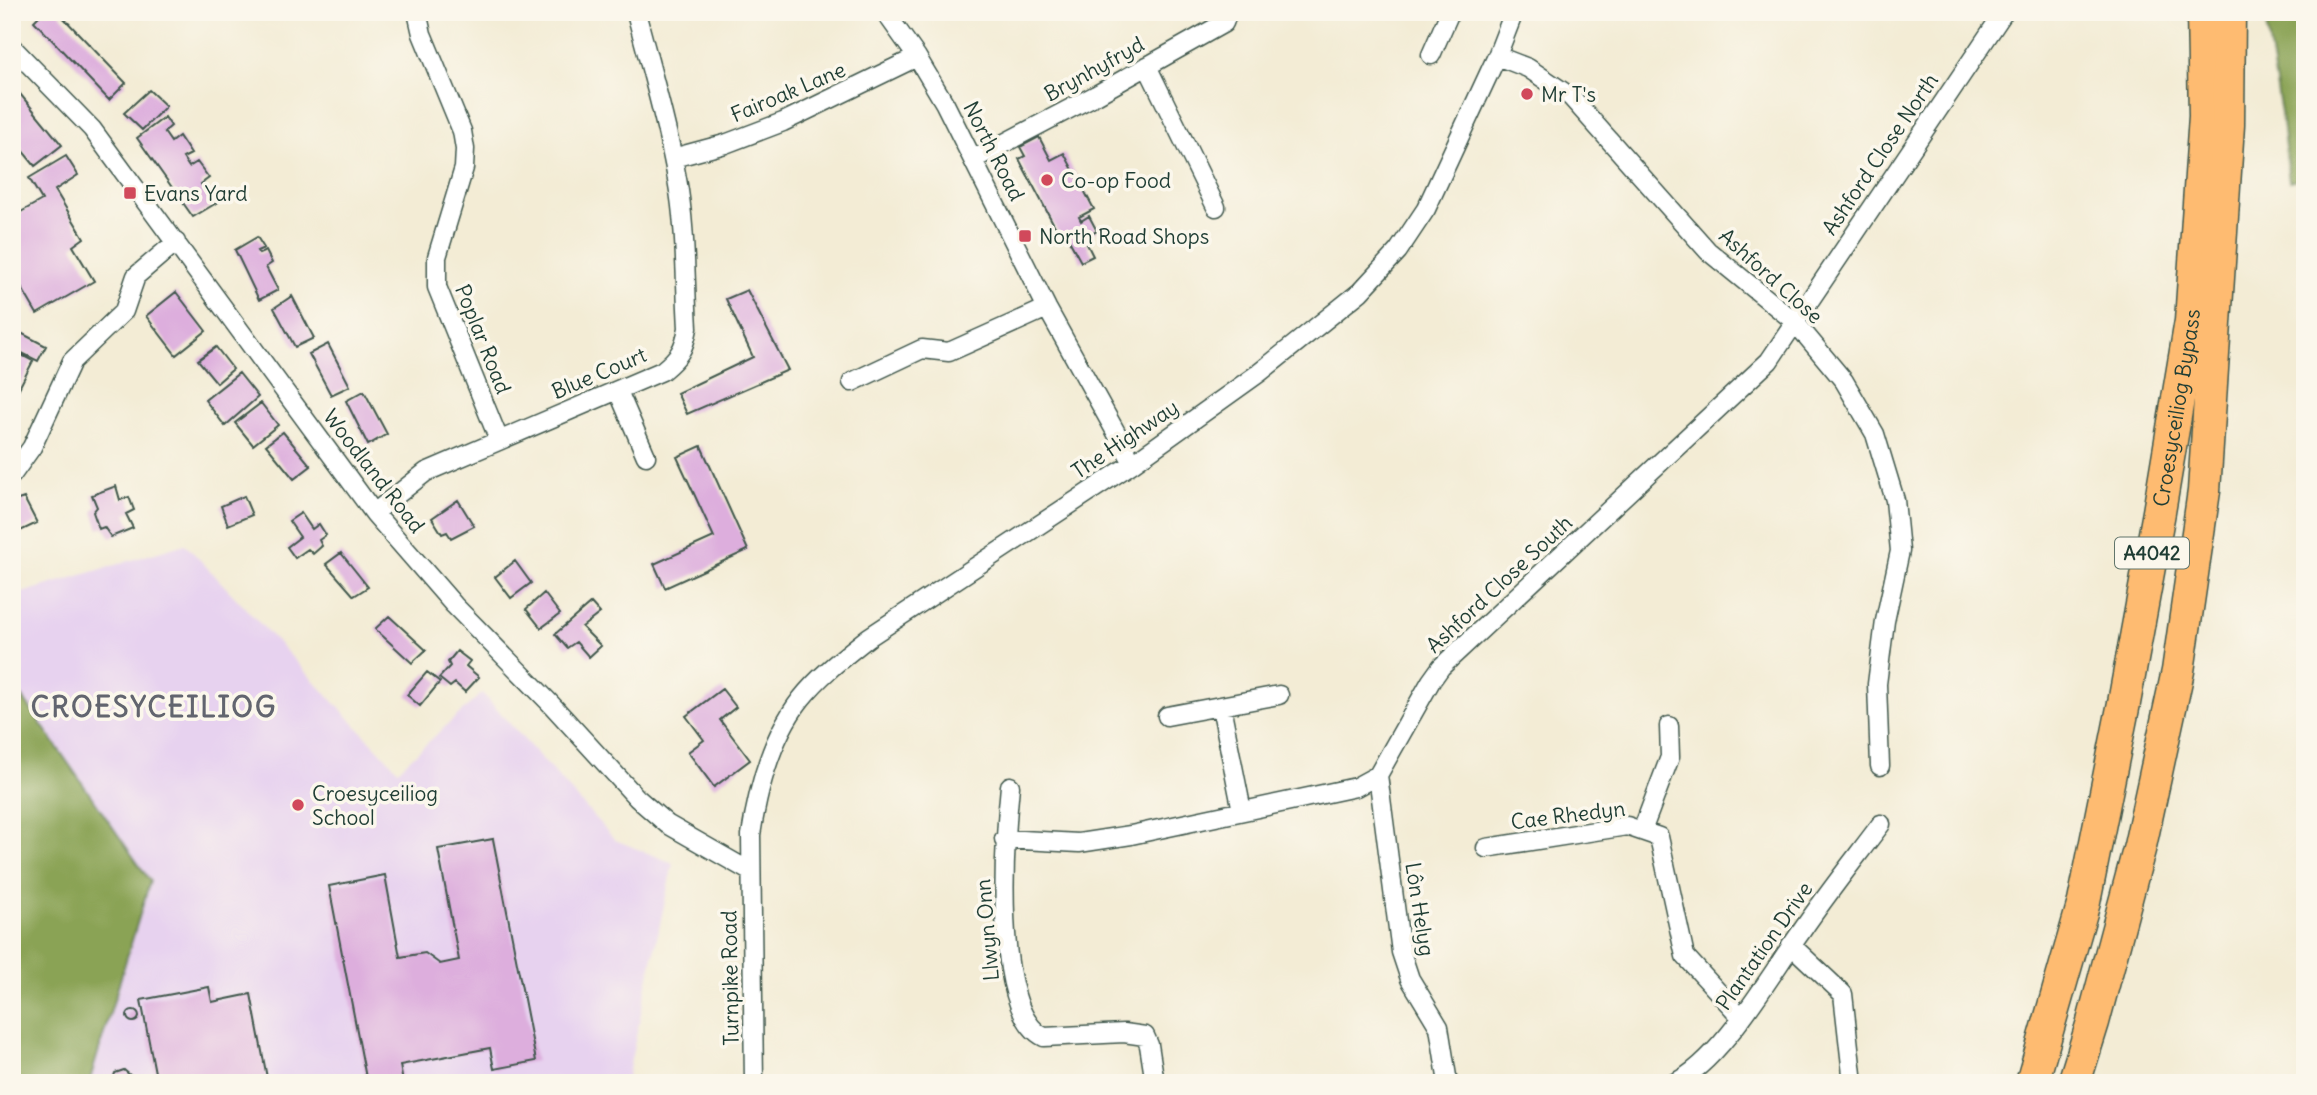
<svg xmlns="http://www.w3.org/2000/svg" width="2317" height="1095" viewBox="0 0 2317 1095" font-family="Delius,sans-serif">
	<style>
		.built { fill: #e7d2ef }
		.forest { fill: #8aa354; stroke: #547044; stroke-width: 2 }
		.building { fill: #ddaedd }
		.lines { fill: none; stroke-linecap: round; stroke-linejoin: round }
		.street-casing { stroke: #3f574c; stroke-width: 21 }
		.highway-casing { stroke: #3f574c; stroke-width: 35 }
		.street { stroke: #fff; stroke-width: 18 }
		.highway { stroke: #febb71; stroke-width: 32 }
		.poi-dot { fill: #d1495b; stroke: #fbf7ec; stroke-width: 2.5 }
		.labels { text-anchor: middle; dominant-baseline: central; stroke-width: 7; stroke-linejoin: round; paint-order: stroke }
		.shield { fill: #fbf7ec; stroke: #61756b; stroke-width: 2 }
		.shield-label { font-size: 19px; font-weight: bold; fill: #1f3d34 }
		.street-label { font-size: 21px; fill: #1f3d34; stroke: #fbf7ec }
		.poi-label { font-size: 21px; fill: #1f3d34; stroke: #fbf7ec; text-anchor: start }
		.district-label { font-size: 28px; font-weight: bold; letter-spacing: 2px; fill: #62656f; stroke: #fbf7ec }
	</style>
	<rect width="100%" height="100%" fill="#fbf7ec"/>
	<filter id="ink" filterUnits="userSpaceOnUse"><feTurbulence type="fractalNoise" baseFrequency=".0143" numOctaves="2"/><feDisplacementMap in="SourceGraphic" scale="14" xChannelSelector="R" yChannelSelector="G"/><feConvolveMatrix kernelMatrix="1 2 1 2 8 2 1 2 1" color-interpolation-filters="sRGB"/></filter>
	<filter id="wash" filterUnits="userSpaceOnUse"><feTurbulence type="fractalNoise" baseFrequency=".00686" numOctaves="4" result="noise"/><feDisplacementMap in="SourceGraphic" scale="28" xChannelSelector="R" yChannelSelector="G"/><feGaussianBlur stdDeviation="1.57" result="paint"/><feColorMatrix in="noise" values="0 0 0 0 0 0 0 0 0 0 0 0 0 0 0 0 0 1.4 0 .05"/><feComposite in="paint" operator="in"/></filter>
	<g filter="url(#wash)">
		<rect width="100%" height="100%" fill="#f3ecd5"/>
		<path class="built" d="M185 544 398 770 482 693 615 840 673 863 626 1083H12V596Z"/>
		<path class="forest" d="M2264 12H2305V178L2289 181 2281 113Z
			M12 682 150 881 89 1083H12Z"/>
		<g id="blocks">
			<path class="building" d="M43 12H58L126 83 109 100 34 21Z
				M16 89 62 145 35 166 12 138V92Z
				M149 90 166 106 142 130 124 113Z
				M165 117 171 126 164 132 171 142 179 136 191 154 183 158 189 167 197 162 209 178 201 184 207 194 216 188 223 199 193 217 137 138Z
				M1039 137 1051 160 1064 153 1094 209 1079 217 1081 221 1089 216 1097 231 1084 238 1093 256 1081 262 1065 233 1060 236 1019 159 1025 156 1020 147Z
				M66 156 78 175 55 190 84 238 73 246 94 281 37 314 12 271V217L42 200 29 178Z
				M257 237 264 248 257 251 259 254 266 251 272 263 266 267 278 290 259 300 235 250Z
				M747 290 788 370 687 414 677 393 753 357 726 299Z
				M176 292 206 331 176 355 146 316Z
				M292 296 314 338 295 347 274 308Z
				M19 332 46 346 38 361 12 348Z
				M328 344 350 386 331 395 309 354Z
				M216 347 233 369 217 383 198 360Z
				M12 350 33 361 16 394 12 392Z
				M239 373 258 397 225 426 205 400Z
				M364 391 387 434 368 445 346 401Z
				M261 403 278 425 253 445 235 423Z
				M283 432 311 466 294 479 266 445Z
				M701 446 748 550 665 588 654 564 714 537 677 457Z
				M116 486 120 500 129 497 134 510 126 514 133 528 111 537 104 527 99 529 93 512 97 507 92 495Z
				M244 496 252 515 228 525 221 506Z
				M24 498 37 523 12 535V511L14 510 12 502Z
				M458 500 474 526 451 538 447 532 442 534 432 518Z
				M301 513 312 529 319 524 326 535 319 540 322 546 313 554 308 549 295 558 287 547 300 537 289 521Z
				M341 553 368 587 354 596 326 564Z
				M515 561 531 583 511 598 495 577Z
				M544 593 560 614 541 628 526 609Z
				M591 603 600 613 582 627 601 646 589 657 576 642 567 648 555 634Z
				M389 616 426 650 412 663 375 629Z
				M457 651 470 661 466 666 479 677 465 692 455 683 450 687 439 678 450 666 448 662Z
				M427 672 440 682 420 706 407 695Z
				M722 689 736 707 720 720 750 760 714 787 688 752 704 740 686 716Z
				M493 839 536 1061 494 1069 490 1048 400 1065 403 1083H367L329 886 385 875 400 957 425 953 440 964 459 960 438 849Z
				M209 987 212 1002 251 994 268 1083H157L141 1000Z
				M127 1016a6 6 0 1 1 12 0a6 6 0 1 1-12 0Z
				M124 1070 131 1076V1083H112L115 1073Z"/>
		</g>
	</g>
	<g filter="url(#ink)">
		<use href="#blocks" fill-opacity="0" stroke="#3f574c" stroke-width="2"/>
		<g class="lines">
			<defs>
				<path id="street" d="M417 12 422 34 462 131 465 149 464 168 437 257V287L499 440
					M885 12 917 57 945 104 1047 308 1133 463
					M12 47 92 129 374 513 454 605 550 703 637 798 667 824 751 872
					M1431 55 1450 12
					M1497 56 1528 68 1571 97 1708 251 1794 321 1844 381 1875 434 1895 500 1900 551 1885 621 1877 684 1880 766
					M1147 66 1216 207
					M673 158 725 144 783 122 917 57
					M974 159 1096 95 1224 23 1228 12
					M852 382 922 349 949 352 1047 308
					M618 391 646 456
					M12 475 32 447 72 361 124 311 136 276 176 242
					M374 513 426 472 662 371C679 357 684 350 688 328 685 279 686 227 677 179 667 122 650 67 636 12
					M1221 706 1242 811
					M1167 716 1279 695
					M1378 775 1401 952 1410 979 1439 1027 1448 1083
					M1010 786C1005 836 991 1012 1044 1037L1124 1033 1145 1036 1149 1045 1155 1083
					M1642 831 1670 757 1669 726
					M1004 839 1079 843 1131 835 1356 787 1378 775 1431 681 1441 667 1769 361 2004 12
					M1486 848 1627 826 1659 837 1685 956 1741 1017
					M1791 945 1843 994 1853 1083
					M754 1083 751 835C758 788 771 737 801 699 820 675 845 656 869 637L1133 463 1259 373 1360 292 1398 251 1426 209 1497 56 1514 12
					M1674 1083C1721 1062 1770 975 1801 932 1826 895 1854 860 1881 824"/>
				<g id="highway">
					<path id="s1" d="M2032 1083 2084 902 2124 703 2159 512 2191 321 2205 116 2203 12"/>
					<path d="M2074 1083 2093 1022 2140 846 2178 671 2204 491 2228 125 2229 12"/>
				</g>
			</defs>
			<use href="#street" class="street-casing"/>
			<use href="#highway" class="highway-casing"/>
			<use href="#street" class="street"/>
			<use href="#highway" class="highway"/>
		</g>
	</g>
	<g class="poi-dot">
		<circle cx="1527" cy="94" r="7"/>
		<circle cx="1047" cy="180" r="7"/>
		<rect x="123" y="186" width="14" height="14" rx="3.5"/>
		<rect x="1018" y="229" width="14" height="14" rx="3.5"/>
		<circle cx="298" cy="805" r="7"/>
	</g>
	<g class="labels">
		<rect class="shield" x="2115" y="537.5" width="74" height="31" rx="5"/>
		<g class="shield-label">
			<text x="2152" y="553">A4042</text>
		</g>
		<g class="street-label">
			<text transform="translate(1094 69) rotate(-29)">Brynhyfryd</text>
			<text transform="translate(788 92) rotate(-23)">Fairoak Lane</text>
			<text transform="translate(994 151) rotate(63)">North Road</text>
			<text transform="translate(1880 154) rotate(-56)">Ashford Close North</text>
			<text transform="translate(1771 276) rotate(42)">Ashford Close</text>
			<text transform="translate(483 339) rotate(68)">Poplar Road</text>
			<text transform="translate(599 373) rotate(-23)">Blue Court</text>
			<text stroke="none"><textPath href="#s1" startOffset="691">Croesyceiliog Bypass</textPath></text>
			<text transform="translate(1125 439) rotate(-34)">The Highway</text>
			<text transform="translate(374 471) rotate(52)">Woodland Road</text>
			<text transform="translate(1499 584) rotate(-43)">Ashford Close South</text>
			<text transform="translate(1568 815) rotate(-7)">Cae Rhedyn</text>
			<text transform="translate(1420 909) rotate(81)">Lôn Helyg</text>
			<text transform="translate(987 930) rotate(-95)">Llwyn Onn</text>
			<text transform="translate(1764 946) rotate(-55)">Plantation Drive</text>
			<text transform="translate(730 978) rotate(-91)">Turnpike Road</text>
		</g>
		<g class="poi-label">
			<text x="1541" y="94">Mr T's</text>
			<text x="1061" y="180">Co-op Food</text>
			<text x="144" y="193">Evans Yard</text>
			<text x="1039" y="236">North Road Shops</text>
			<text x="312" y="793">Croesyceiliog<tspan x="312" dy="24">School</tspan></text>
		</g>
		<g class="district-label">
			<text x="154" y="707">CROESYCEILIOG</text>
		</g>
	</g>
	<rect width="2317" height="1095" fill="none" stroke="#fbf7ec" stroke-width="42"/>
</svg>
